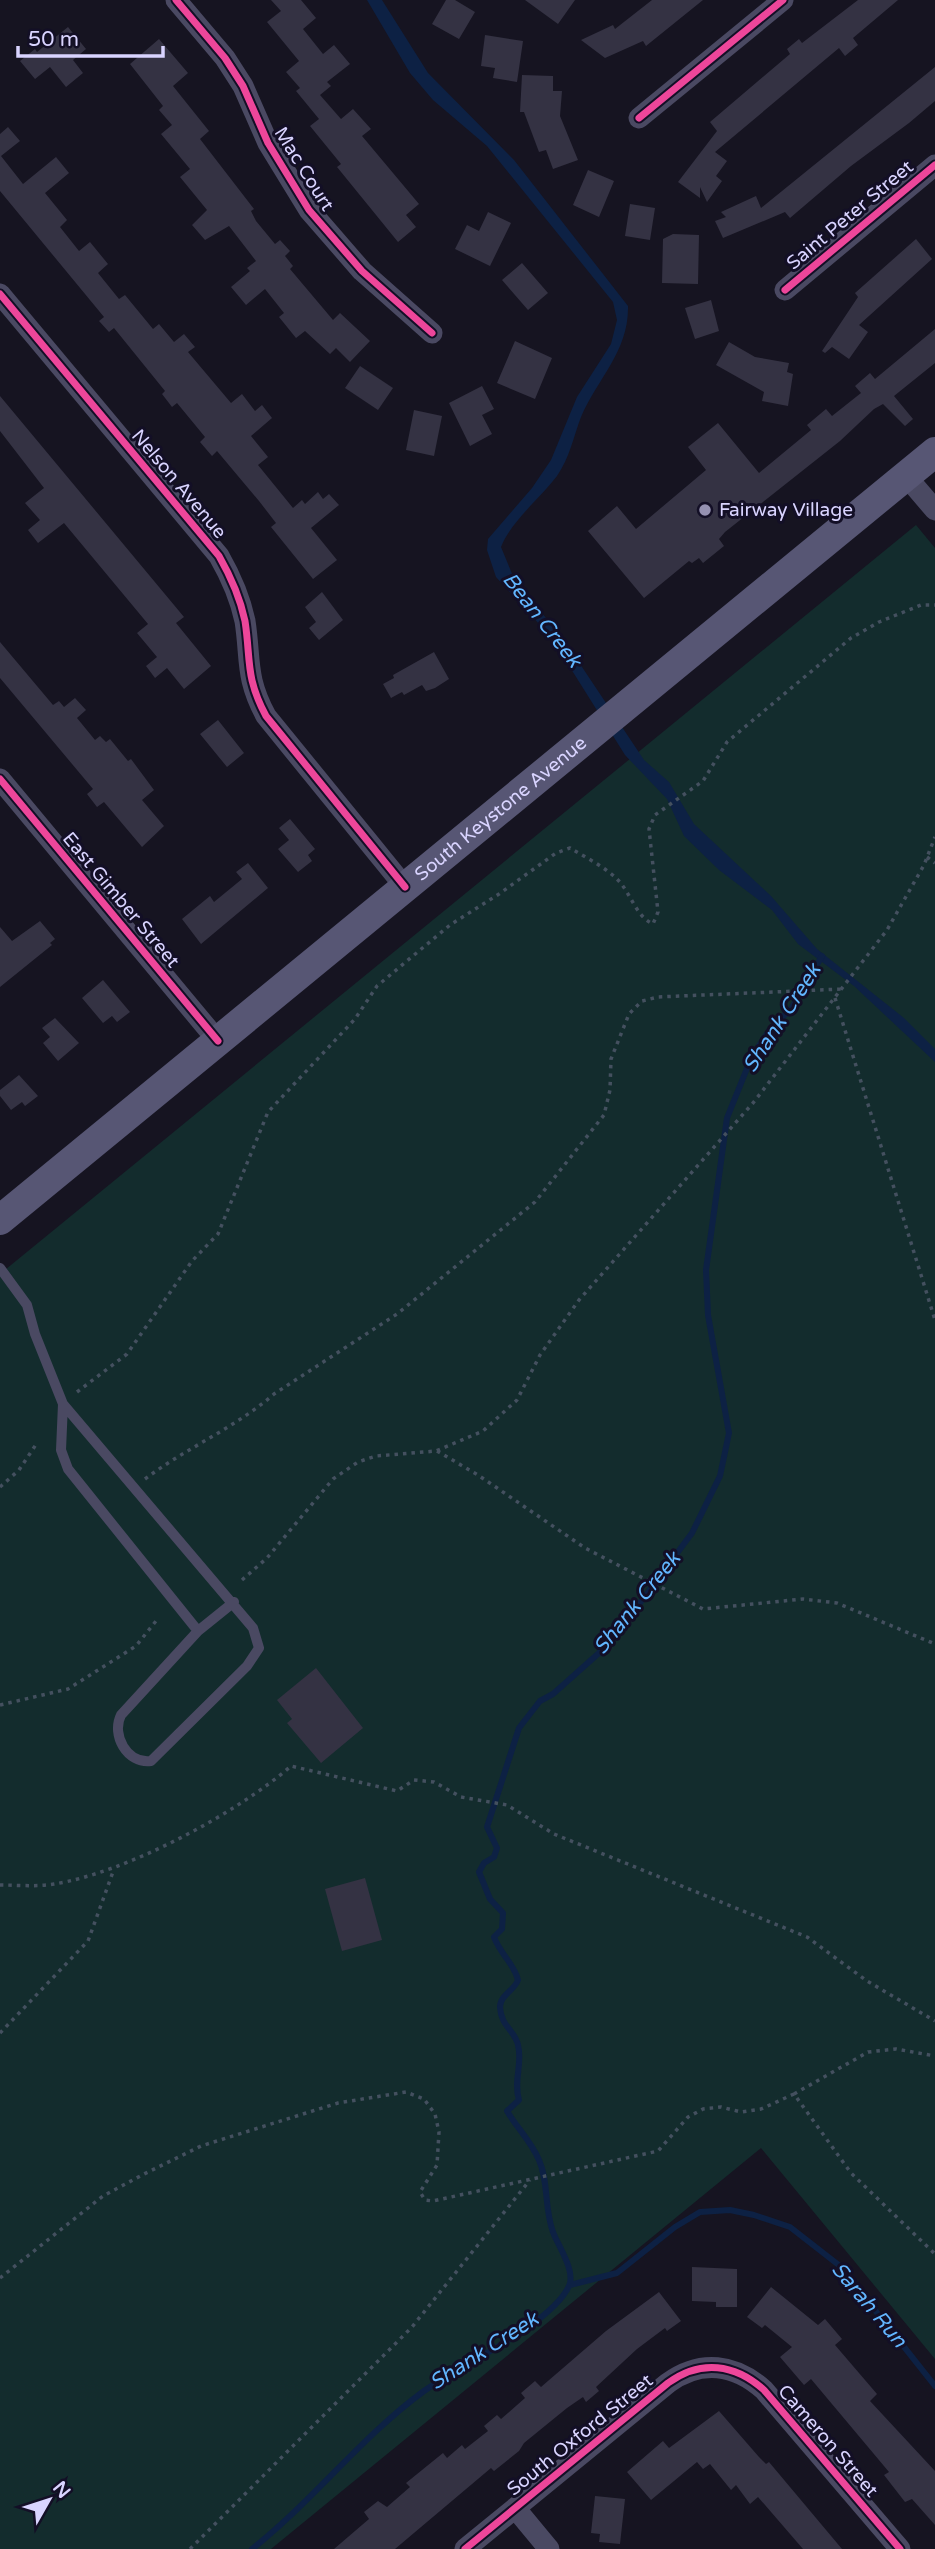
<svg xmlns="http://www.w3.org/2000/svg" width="935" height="2549" viewBox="0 0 935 2549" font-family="'Varela Round',sans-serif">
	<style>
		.green { fill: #132c2d }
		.water { fill: #0d2144 }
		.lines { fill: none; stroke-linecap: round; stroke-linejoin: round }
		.stream { stroke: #0d2144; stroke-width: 6 }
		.building { fill: #343243 }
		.path { stroke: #44505f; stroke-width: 3.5; stroke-dasharray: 3.5 5; stroke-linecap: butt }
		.service { stroke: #4a4962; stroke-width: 10 }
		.minor { stroke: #4a4962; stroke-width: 21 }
		.secondary { stroke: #575674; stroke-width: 30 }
		.cycleway-casing { stroke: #130f26; stroke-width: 11 }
		.cycleway { stroke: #ed469a; stroke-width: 7 }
		.poi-dot { fill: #9591b1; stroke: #130f26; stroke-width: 2.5 }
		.labels { text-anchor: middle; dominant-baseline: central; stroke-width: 6; stroke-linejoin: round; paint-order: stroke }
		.street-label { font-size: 19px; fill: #d9d4ff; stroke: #130f26 }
		.poi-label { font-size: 19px; fill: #d9d4ff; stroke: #130f26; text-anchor: start }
		.water-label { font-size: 21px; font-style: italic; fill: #62b6ff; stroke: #130f26 }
	</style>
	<rect width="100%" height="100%" fill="#161421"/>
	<path class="green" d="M916 525 935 548V2359L761 2148 271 2549H0V1274Z"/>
	<path class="water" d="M367 0H382L428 73 514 160 628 306C629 351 598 378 581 417 573 438 570 457 557 476 540 498 510 523 501 547L515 581 562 637 644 760 669 782 694 824 771 896 817 949 904 1018 935 1049V1062L854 986 798 944 772 910 719 870 684 836 667 799 625 755 551 637 496 577 487 550 488 539 532 488 551 460 577 397 611 344 617 320 613 302 487 146 433 100 410 73Z"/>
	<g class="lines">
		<path class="stream" d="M570 2285 617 2273 675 2227 700 2212 730 2210 754 2215 790 2227 840 2266 935 2386
			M252 2549C313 2501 361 2437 424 2391 458 2366 551 2325 569 2286 576 2271 558 2246 553 2232 544 2208 549 2183 539 2160 531 2141 517 2128 507 2111L519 2100C513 2080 523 2064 518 2045 515 2030 501 2027 500 2007 500 1995 515 1990 518 1980 514 1963 500 1954 494 1937L502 1929 503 1913 490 1899 479 1872 484 1863 494 1857 497 1848 487 1827 519 1728 540 1701 553 1694 599 1653 613 1631 631 1615 692 1533 720 1476 729 1433 708 1315 706 1270 727 1118 752 1056 771 1028 791 1009 822 956"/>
	</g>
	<path class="building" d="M271 0H301L316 18 303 29 323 54 334 45 350 64 327 82 331 86 320 95 341 119 353 109 371 129 362 136 419 204 406 215 416 227 398 242 337 167 341 164 310 126 319 119 296 91 300 88 286 72 299 61 267 22 281 11Z
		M446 0H455L475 12 459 39 432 24Z
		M525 0H575L558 24Z
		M652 0H703L646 46 643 41 605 58 581 40 613 25 615 29Z
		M858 0H898L853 38 858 45 845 56 839 48 715 152 727 161 716 176 722 181 707 202 700 187V198L678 182 717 131 710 122 790 54 787 49 799 39 802 43Z
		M68 27 86 49 73 60 83 73 66 87 50 67 35 79 20 61 35 49 37 52Z
		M485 35 523 41 517 82 493 78 495 68 481 66Z
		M159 39 188 73 173 86 209 131 200 139 254 209 251 211 256 221 275 244 280 240 290 251 285 256 293 266 290 269 333 320 340 313 370 341 350 362 336 348 330 354 305 331 296 338 279 317 284 313 265 289 246 305 231 287 250 271 247 268 256 261 229 226 205 240 192 225 207 210 180 177 190 169 161 134 172 125 159 110 163 106 130 64Z
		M935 67V101L909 123 851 166 790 218 785 212 723 238 715 221 726 217 721 212 756 196 761 208Z
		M522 75 553 76V91H562L560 116 578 160 553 169 546 150 539 152 524 112H520Z
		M8 127 20 141 1 156 23 184 56 157 69 173 45 193 67 220 60 227 79 251 90 242 108 264 98 273 119 299 125 295 153 329 159 324 174 342 184 334 195 347 188 352 231 403 242 394 255 411 262 405 272 418 251 436 268 457 258 465 293 508 302 500 305 504 318 492 323 499 329 494 339 505 311 528 337 560 313 579 271 527 276 523 259 501 217 451 212 456 200 442 205 437 177 403 172 407 162 394 165 391 114 328 109 332 99 321 104 317 0 191V134Z
		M588 170 614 181 599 217 573 205Z
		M630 204 655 208 650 240 625 236Z
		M488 212 511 223 490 266 455 249 467 225 479 231Z
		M673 234 699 235 698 284 662 283 663 239Z
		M916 239 932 259 859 325 868 332 849 359 832 347 825 353 822 351 858 297 855 293Z
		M522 263 548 293 528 310 502 280Z
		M711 300 719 331 695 339 685 308Z
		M935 329V363L894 396 913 419 905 426 883 404 874 409 840 441 725 532 719 539 724 546 703 563 699 558 692 563 689 561 644 598 588 531 617 506 636 529 706 470 688 447 718 423 759 473 811 430 807 425 826 409 832 416 861 393 855 386 870 373 875 379Z
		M515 341 552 358 535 399 497 383Z
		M729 342 755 357 789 363 787 372 793 374 788 406 762 401 764 392 716 365Z
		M360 366 393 388 378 410 345 388Z
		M482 386 494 409 482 415 492 434 470 446 449 403Z
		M0 396 184 617 176 623 211 666 184 689 167 668 155 678 146 666 157 657 137 633 148 624 64 523 38 543 28 530 40 520 25 503 44 488 0 431Z
		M414 410 442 416 434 456 406 450Z
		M322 592 343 620 319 640 309 628 316 622 305 607Z
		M0 642 53 705 59 701 64 707 75 698 86 710 77 718 95 740 100 736 106 742 110 739 128 761 131 759 154 790 142 800 164 826 142 847 104 802 97 807 87 794 93 789 0 678Z
		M434 652 449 679 435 688 426 691 422 685 404 695 402 692 391 698 383 684 394 678 393 675Z
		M218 720 244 753 227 767 200 734Z
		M290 819 315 849 308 855 312 861 298 872 278 849 289 840 279 828Z
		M248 863 268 888 201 944 182 919 210 896 214 902 242 879 236 872Z
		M40 921 55 939 50 943 52 945 0 987V927L12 941Z
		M103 980 130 1012 117 1022 112 1016 103 1023 82 998Z
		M55 1018 79 1043 58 1061 43 1043 50 1037 42 1028Z
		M19 1075 38 1096 25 1106 22 1102 11 1110 0 1096V1090Z
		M316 1668 363 1728 321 1763 287 1723 292 1719 277 1700Z
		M365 1878 382 1940 342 1951 325 1889Z
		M692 2267 737 2269V2307H716V2302L692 2301Z
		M771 2287 818 2325 825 2319 842 2339 835 2345 877 2394 870 2401 935 2471V2525L912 2499 905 2502 884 2475 889 2472 811 2379 804 2385 780 2357 792 2347 765 2325 762 2328 747 2317Z
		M659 2292 681 2321 667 2331 665 2328 637 2349 596 2387 599 2391 586 2402 583 2397 567 2408 524 2443 519 2451 494 2471 491 2468 395 2549H334L369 2519 364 2512 378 2501 387 2507 410 2487 406 2483 443 2453 447 2458 462 2445 465 2449 488 2431 484 2426 497 2415 501 2419 525 2398 521 2393 535 2381 541 2387 606 2331Z
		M719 2411 759 2457 766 2464 769 2462 842 2549H803L758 2497 750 2504 736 2485 731 2490 710 2464 703 2469 697 2462 651 2500 627 2472 663 2441 669 2448Z
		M595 2496 625 2499 620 2544 599 2542 600 2534 591 2533Z"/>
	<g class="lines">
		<path class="path" d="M927 857 935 863
			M835 998 935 1320
			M77 1392 127 1354 192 1261 218 1234 268 1112 355 1019 377 986 450 925 499 894 556 853 570 848C585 857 603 866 616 878 631 892 635 916 653 924L658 912 649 829 655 815 703 781 727 742 851 638 879 622 921 605H935
			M437 1451 478 1475 585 1548 703 1609 803 1599 837 1603 935 1644
			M145 1479C186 1448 235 1428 274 1394L397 1314 535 1202 604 1115 610 1090 611 1059 629 1014 642 1001 658 997 842 989
			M0 1487 19 1470 37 1443
			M242 1580 267 1558 333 1479 358 1462 376 1456 436 1451 483 1431 517 1400 540 1355 579 1300 753 1103 887 930 924 865 935 837
			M0 1705 68 1689 136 1646 156 1621
			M0 1885C17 1885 36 1887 54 1884 125 1873 236 1814 291 1766L397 1791 414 1780 434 1782 461 1797 507 1805 554 1834 807 1937 867 1981 935 2021
			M0 2033 88 1941 114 1869
			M794 2094 868 2052 896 2049 935 2056
			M0 2278 103 2196 144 2174 201 2146 338 2103 406 2092 424 2099 435 2114 439 2132 437 2165 420 2192 425 2200 433 2201 658 2151 688 2117 703 2109 721 2107 741 2112 761 2109 794 2094 851 2173 935 2254
			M190 2549 412 2327 530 2180"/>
		<path class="service" d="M0 1268 27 1305 35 1334 63 1404 253 1628 259 1648 247 1666 151 1761C127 1764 111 1735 121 1715L198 1631 68 1469 61 1450 63 1404
			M198 1631 234 1602"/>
		<path class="minor" d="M176 0 225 58 243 86 268 143 309 210 362 271 432 333
			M639 118 783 0
			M785 290 935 165
			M0 294 219 556C231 577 240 597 245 621 251 660 245 677 266 716L405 887
			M906 476 935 510
			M0 779 218 1041
			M515 2508 549 2549
			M465 2549 668 2383C701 2359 735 2364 764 2390L900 2549"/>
		<path class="secondary" id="s1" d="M0 1220 935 452"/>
		<defs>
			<path id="cycleway" d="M176 0 225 58 243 86 268 143 309 210 362 271 432 333
				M639 118 783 0
				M785 290 935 165
				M0 294 219 556C231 577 240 597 245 621 251 660 245 677 266 716L405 887
				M0 779 218 1041
				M465 2549 668 2383C701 2359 735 2364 764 2390L900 2549"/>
		</defs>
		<use href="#cycleway" class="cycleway-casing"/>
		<use href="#cycleway" class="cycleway"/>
	</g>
	<circle class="poi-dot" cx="705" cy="510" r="7"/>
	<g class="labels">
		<g class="street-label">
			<text transform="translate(304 169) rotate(58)">Mac Court</text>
			<text transform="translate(850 215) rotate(-40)">Saint Peter Street</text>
			<text transform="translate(179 484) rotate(50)">Nelson Avenue</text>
			<text stroke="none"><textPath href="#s1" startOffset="648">South Keystone Avenue</textPath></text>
			<text transform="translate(121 900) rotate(50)">East Gimber Street</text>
			<text transform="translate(580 2435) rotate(-39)">South Oxford Street</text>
			<text transform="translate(828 2441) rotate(49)">Cameron Street</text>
		</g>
		<g class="poi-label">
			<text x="719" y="510">Fairway Village</text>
		</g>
		<g class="water-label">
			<text transform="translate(542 620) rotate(52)">Bean Creek</text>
			<text transform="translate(782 1018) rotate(-57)">Shank Creek</text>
			<text transform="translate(637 1603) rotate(-51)">Shank Creek</text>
			<text transform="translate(869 2305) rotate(50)">Sarah Run</text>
			<text transform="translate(484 2351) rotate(-33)">Shank Creek</text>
		</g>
	</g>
	<g transform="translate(49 2500) rotate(51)" stroke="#130f26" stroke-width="5" paint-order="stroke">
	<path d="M0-5L12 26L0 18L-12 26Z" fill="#d9d4ff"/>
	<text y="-10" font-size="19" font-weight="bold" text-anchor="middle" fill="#d9d4ff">N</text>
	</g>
	<path d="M18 46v10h145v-10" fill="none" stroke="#d9d4ff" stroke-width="3.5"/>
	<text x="28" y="46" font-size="21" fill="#d9d4ff" stroke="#130f26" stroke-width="5" paint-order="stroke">50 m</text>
</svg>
